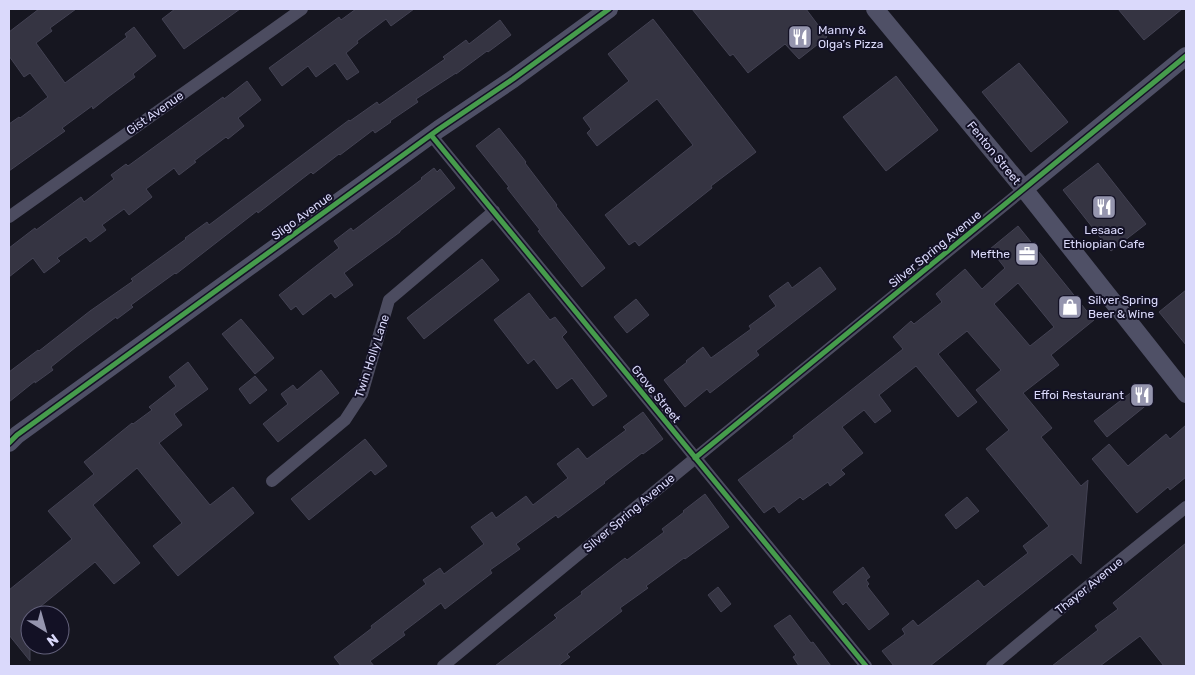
<svg xmlns="http://www.w3.org/2000/svg" width="1195" height="675" viewBox="0 0 1195 675" font-family="Rubik,sans-serif">
	<style>
		.building { fill: #353442; stroke: #434253; fill-rule: evenodd }
		.lines { fill: none; stroke-linecap: round; stroke-linejoin: round }
		.street { stroke: #4c4c60; stroke-width: 12 }
		.secondary { stroke: #4f5066; stroke-width: 18 }
		.cycleway-casing { stroke: #131125; stroke-width: 8 }
		.cycleway { stroke: #469c4c; stroke-width: 5 }
		.labels { text-anchor: middle; dominant-baseline: central; stroke-width: 4; stroke-linejoin: round; paint-order: stroke }
		.poi-label { font-size: 12px; fill: #dad9fb; stroke: #131125; text-anchor: start }
		.street-label { font-size: 12px; fill: #dad9fb; stroke: #131125 }
	</style>
	<rect width="100%" height="100%" fill="#161620"/>
	<path class="building" d="M39 9H76L50 28 52 31 36 43 65 83 127 37 125 34 134 27 156 56 133 74 135 77 108 97 93 109 92 106 62 128 65 131 9 171V124L19 117 20 118 48 97 30 73 24 77 9 56V32Z
		M175 9H240L184 49 162 19Z
		M356 9H414L391 26 386 19 357 41 358 43 346 53 359 72 347 80 335 63 316 77 308 66 282 86 269 68 339 17 341 20Z
		M692 9H806L827 37 799 59 785 44 748 73 733 54 730 56Z
		M1118 9H1182L1144 40Z
		M653 19 756 152 711 186 712 188 639 246 635 241 629 245 605 215 693 145 657 99 597 146 587 133 591 129 583 118 629 81 608 54Z
		M500 20 511 35 488 52 487 51 456 74V73L416 99 418 102 390 121 391 122 375 133 373 130 340 155 339 154 313 174 311 172 258 213 257 211 176 274 175 273 131 305 133 307 117 319 116 317 76 347 51 367 53 370 35 383V381L9 402V372L38 350 39 351 90 311 133 281 131 279 186 239 185 238 207 222 209 225 349 120 350 121 377 102 379 105 445 59 443 57 466 40 469 44Z
		M1019 63 1068 122 1031 152 982 92Z
		M896 76 938 130 886 171 843 117Z
		M247 81 261 100 238 118 244 126 228 139 226 137 194 161 196 162 179 175 174 168 146 189 152 197 129 215 124 209 102 225 106 230 90 242 86 237 57 258 60 261 44 273 33 258 9 277V248L35 228 36 230 81 197 84 202 114 179 111 175 126 164 128 166 223 97 224 99Z
		M499 128 526 162 525 163 557 205 556 206 605 268 582 287 538 231 540 230 507 188 509 187 476 146Z
		M1098 163 1146 224 1111 251 1063 190Z
		M434 168 437 172 440 169 455 188 400 231V232L344 273 353 285 335 298 331 293 303 315 296 306 291 310 279 295 339 248 334 241 351 228 353 231 422 179 421 178Z
		M1018 226 1094 320 1051 355 1059 365 1023 393 1052 428 1041 437 1081 486 1088 480 1081 564 1072 554 930 666H894L882 651 905 634 902 629 913 620 918 626 978 580 984 587 1028 553 1023 546 1049 526 986 449 1009 430 976 390 1001 370 967 331 938 354 977 402 958 417 916 366 879 395 891 411 875 423 864 410 842 427 863 453 841 470 845 474 830 486 828 482 803 500 800 497 779 513 774 506 764 513 738 480 794 438 793 436 903 349 893 337 911 321 914 324 942 302 936 294 965 269 982 289 1005 268 990 249ZM1018 283 1054 327 1030 346 994 304Z
		M482 259 499 280 424 339 407 318Z
		M820 267 836 289 756 351 759 355 710 393 707 389 685 407 664 380 687 362 686 361 703 347 711 358 751 329 749 326 776 306 769 296 788 282 792 288Z
		M1186 290V345L1159 312Z
		M529 293 550 320 555 317 567 332 562 337 607 396 593 406 572 378 557 389 534 359 528 364 494 320Z
		M636 299 649 315 627 333 614 317Z
		M241 319 274 358 255 374 222 334Z
		M188 362 208 389 174 414 182 425 159 443 210 505 233 487 254 513 178 576 153 546 182 523 137 468 93 505 140 563 114 584 95 562 30 615V661L9 635V590L72 539 48 511 94 474 84 462 132 423 133 424 152 410 149 407 176 386 169 377Z
		M321 370 339 393 278 442 263 424 288 404 281 394 293 385 297 390Z
		M255 376 267 390 250 404 239 389Z
		M1142 384 1154 399 1107 437 1094 421Z
		M643 412 663 439 643 454 642 453 604 482 605 483 558 518 556 515 516 544 520 549 490 570 492 573 445 609 441 603 403 632 405 635 370 661 374 666H341L334 657 372 628 371 626 426 584 423 580 440 568 444 574 484 544 471 527 492 512 496 518 526 496 533 505 568 478 557 464 578 448 587 459 626 430 623 427Z
		M1186 425V477L1170 490 1168 487 1137 513 1092 459 1109 444 1128 466 1166 434 1170 439Z
		M365 439 387 466 375 475 371 470 309 520 291 499Z
		M705 494 729 527 685 559 684 558 646 586 648 588 620 608 622 611 567 654 570 657 558 666H495L557 618 554 615 582 594 581 592 625 558 627 560 664 532 662 529 684 512 683 511Z
		M967 497 979 511 956 529 945 515Z
		M1186 543V666H1164L1140 636 1100 666H1052L1098 630 1095 626 1118 609 1113 603Z
		M863 567 870 577 866 580 869 584 867 586 889 614 869 630 846 602 843 605 833 592Z
		M718 587 731 604 721 612 708 595Z
		M790 615 811 643 813 642 831 666H799L793 657 796 655 774 626Z"/>
	<g class="lines">
		<path class="street" d="M431 135 866 666
			M9 217 302 9
			M272 481 345 420 362 394 389 300 494 211
			M443 666 704 451 1024 189
			M992 666 1087 587 1186 507"/>
		<path class="secondary" d="M875 9 1024 189 1186 394
			M1024 189 1186 56
			M9 443 17 435 439 129 513 79 609 9"/>
		<defs>
			<path id="cycleway" d="M431 135 866 666
				M9 443 17 435 439 129 513 79 609 9
				M695 458 1186 56"/>
		</defs>
		<use href="#cycleway" class="cycleway-casing"/>
		<use href="#cycleway" class="cycleway"/>
	</g>
	<defs>
		<symbol id="restaurant-square" viewBox="-11 -11 22 22"><rect x="-9" y="-9" width="18" height="18" rx="4" fill="#9595ae" stroke="#131125"/><path d="M-5-6h1v4h1v-4h1v4h1v-4h1v5L-1.5 .5V6h-2V.5L-5-1ZM5-6V6H3V1.5H1.5Q1.5-4 5-6Z" fill="#fff"/></symbol>
		<symbol id="office-square" viewBox="-11 -11 22 22"><rect x="-9" y="-9" width="18" height="18" rx="4" fill="#9595ae" stroke="#131125"/><path d="M-6-3h4V-5.5h4V-3h4V5H-6ZM-1-4.5V-3h2v-1.5ZM-6 0V1H6V0Z" fill="#fff"/></symbol>
		<symbol id="shop-square" viewBox="-11 -11 22 22"><rect x="-9" y="-9" width="18" height="18" rx="4" fill="#9595ae" stroke="#131125"/><path d="M-5-2.5h2.3a2.7 3.5 0 0 1 5.4 0H5L5.5 6h-11ZM-1.5-2.5h3a1.5 2.3 0 0 0-3 0Z" fill="#fff"/></symbol>
	</defs>
	<g fill-rule="evenodd">
		<use href="#restaurant-square" x="786" y="23" width="28" height="28"/>
		<use href="#restaurant-square" x="1090" y="193" width="28" height="28"/>
		<use href="#office-square" x="1013" y="240" width="28" height="28"/>
		<use href="#shop-square" x="1056" y="293" width="28" height="28"/>
		<use href="#restaurant-square" x="1128" y="381" width="28" height="28"/>
	</g>
	<g class="labels">
		<g class="poi-label">
			<text x="818" y="30">Manny &amp;<tspan x="818" dy="14">Olga's Pizza</tspan></text>
			<text x="1104" y="230" text-anchor="middle">Lesaac<tspan x="1104" dy="14">Ethiopian Cafe</tspan></text>
			<text x="1010" y="254" text-anchor="end">Mefthe</text>
			<text x="1088" y="300">Silver Spring<tspan x="1088" dy="14">Beer &amp; Wine</tspan></text>
			<text x="1124" y="395" text-anchor="end">Effoi Restaurant</text>
		</g>
		<g class="street-label">
			<text transform="translate(155 113) rotate(-35)">Gist Avenue</text>
			<text transform="translate(994 153) rotate(51)">Fenton Street</text>
			<text transform="translate(302 216) rotate(-36)">Sligo Avenue</text>
			<text transform="translate(935 249) rotate(-39)">Silver Spring Avenue</text>
			<text transform="translate(372 356) rotate(-72)">Twin Holly Lane</text>
			<text transform="translate(656 394) rotate(51)">Grove Street</text>
			<text transform="translate(629 513) rotate(-40)">Silver Spring Avenue</text>
			<text transform="translate(1089 586) rotate(-39)">Thayer Avenue</text>
		</g>
	</g>
	<rect width="1195" height="675" fill="none" stroke="#dad9fb" stroke-width="20"/>
	<g transform="translate(45 630) rotate(143)"><circle r="24" fill="#131125" stroke="#63617b"/>
	<path d="M0-4L9 19L0 12L-9 19Z" fill="#9595ae"/>
	<text y="-8" font-size="14" font-weight="bold" text-anchor="middle" fill="#dad9fb">N</text>
	</g>
</svg>
